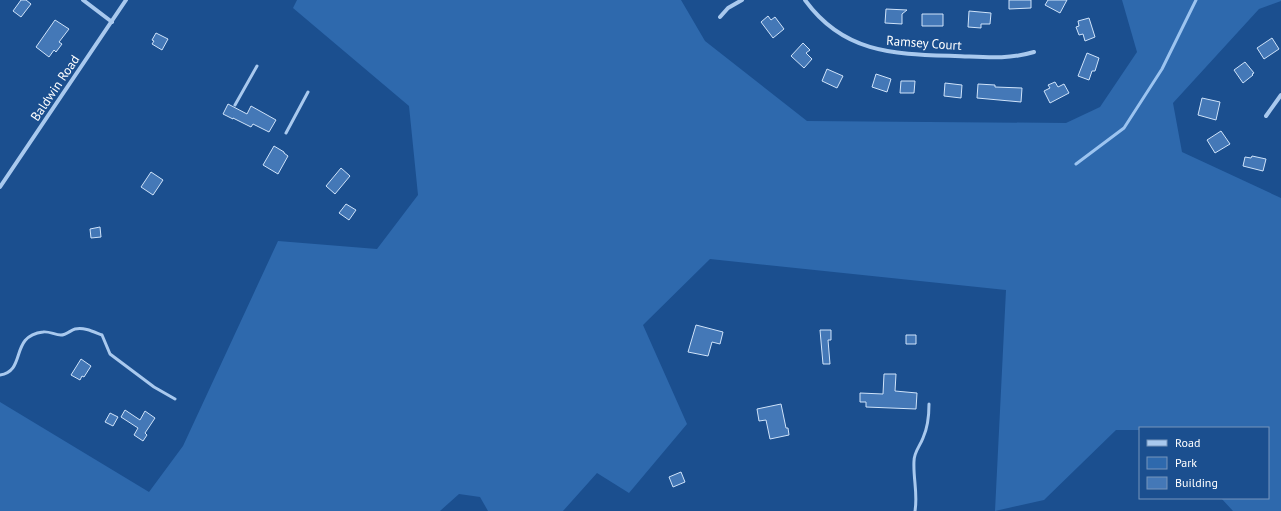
<svg xmlns="http://www.w3.org/2000/svg" width="1281" height="511" viewBox="0 0 1281 511" font-family="'PT Sans',sans-serif">
	<style>
		.green { fill: #2e69ad }
		.lines { fill: none; stroke-linecap: round; stroke-linejoin: round }
		.stream { stroke: #9cc4f0; stroke-width: 3 }
		.building { fill: #4478b7; stroke: #cfe3fa }
		.service { stroke: #a9c9ee; stroke-width: 3 }
		.minor { stroke: #a9c9ee; stroke-width: 4 }
		.labels { text-anchor: middle; dominant-baseline: central; stroke-width: 3; stroke-linejoin: round; paint-order: stroke }
		.street-label { font-size: 13px; fill: #fff; stroke: #1b4f8f }
	</style>
	<rect width="100%" height="100%" fill="#1b4f8f"/>
	<path class="green" d="M297 0H681L705 41 807 121 1066 123 1100 107 1137 52 1122 0H1281V1L1259 9 1173 103 1182 152 1281 198V511H1233L1221 498H1268V428H1140V430H1116L1044 500 995 511 1006 290 710 259 643 325 687 424 629 493 597 473 563 511H488L480 497 459 494 440 511H0V402L149 492 183 446 278 241 377 249 418 195 409 106 293 8Z"/>
	<g class="lines">
		<path class="stream" d="M1076 164 1124 128 1162 69 1196 0"/>
	</g>
	<path class="building" d="M21 0H26L31 4 21 17 13 11Z
		M1009 0H1031V8L1009 9Z
		M1048 0H1067L1060 13 1045 5Z
		M886 9 907 10 902 14V24L885 23Z
		M969 11 991 13 990 24H981V28L968 27Z
		M922 14H943V26H922Z
		M768 16 771 20 775 17 784 29 773 38 761 22Z
		M1089 18 1095 37 1085 41 1083 34 1079 35 1076 27 1079 26 1078 21Z
		M55 20 69 29 59 42 62 44 56 52 54 50 49 57 36 47Z
		M156 33 168 39 162 50 152 44 154 41 152 40Z
		M1272 38 1279 49 1264 59 1257 48Z
		M803 43 810 50 806 53 812 59 804 68 791 56Z
		M1087 53 1099 58 1095 71H1092L1089 80 1078 76Z
		M1245 62 1254 73 1252 74 1253 75 1243 83 1234 70Z
		M827 69 843 76 837 88 822 81Z
		M876 74 891 79 887 92 872 87Z
		M901 81H915L914 93H900Z
		M1055 82 1058 87 1064 84 1069 93 1050 103 1044 91 1050 88 1048 85Z
		M945 83 962 85 961 98 944 96Z
		M978 84 995 85V87L1022 88 1021 102 977 98Z
		M1202 98 1220 102 1216 120 1198 115Z
		M228 104 247 114 251 106 276 120 269 132 253 124 251 127 233 118V119L223 114Z
		M1221 131 1230 144 1215 153 1207 140Z
		M274 146 284 152V153L288 156 278 174 263 165Z
		M1252 156 1266 159 1263 171 1243 166 1245 157 1251 158Z
		M341 168 350 176 335 194 326 186Z
		M151 172 163 180 153 195 141 187Z
		M346 204 356 210 349 220 339 213Z
		M100 227 101 237 91 238 90 229Z
		M696 325 723 332 720 344 712 342 708 356 688 352Z
		M820 330H831V340H828L830 364H823Z
		M906 335H916V344H906Z
		M81 359 91 366 84 377 82 376 80 380 71 375Z
		M884 374H896L895 391 917 393 916 409 866 407V402H860V393L883 394Z
		M781 404 786 428H788L789 435 770 439 766 420 759 421 757 409Z
		M125 410 140 420 145 411 155 418 145 433 147 435 143 441 134 435 138 428 121 417Z
		M110 413 118 417 113 426 105 422Z
		M681 472 685 482 673 487 669 477Z"/>
	<g class="lines">
		<path class="service" d="M235 105 257 66
			M286 133 308 92
			M0 375C27 371 9 336 43 332 49 331 55 335 61 335 66 335 71 330 75 329 85 327 94 332 102 335L110 354 154 387 175 399
			M915 511C918 494 913 478 914 461 914 452 920 446 923 438 928 427 929 416 929 404"/>
		<path class="minor" d="M83 0 112 22
			M805 0C844 54 895 54 955 56 984 57 1007 60 1034 52
			M720 17 728 8 742 0
			M1266 116 1281 95
			M0 187 126 0"/>
	</g>
	<g class="labels">
		<g class="street-label">
			<text transform="translate(924 43) rotate(4)">Ramsey Court</text>
			<text transform="translate(55 88) rotate(-56)">Baldwin Road</text>
		</g>
	</g>
	<rect x="1139" y="427" width="130" height="72" fill="#1b4f8f" stroke="#7695bc"/>
	<rect x="1147" y="440" width="20" height="6" fill="#a9c9ee" stroke="#7695bc"/>
	<text x="1175" y="447" font-size="12" fill="#ffffff">Road</text>
	<rect x="1147" y="457" width="20" height="12" fill="#2e69ad" stroke="#7695bc"/>
	<text x="1175" y="467" font-size="12" fill="#ffffff">Park</text>
	<rect x="1147" y="477" width="20" height="12" fill="#4478b7" stroke="#7695bc"/>
	<text x="1175" y="487" font-size="12" fill="#ffffff">Building</text>
</svg>
